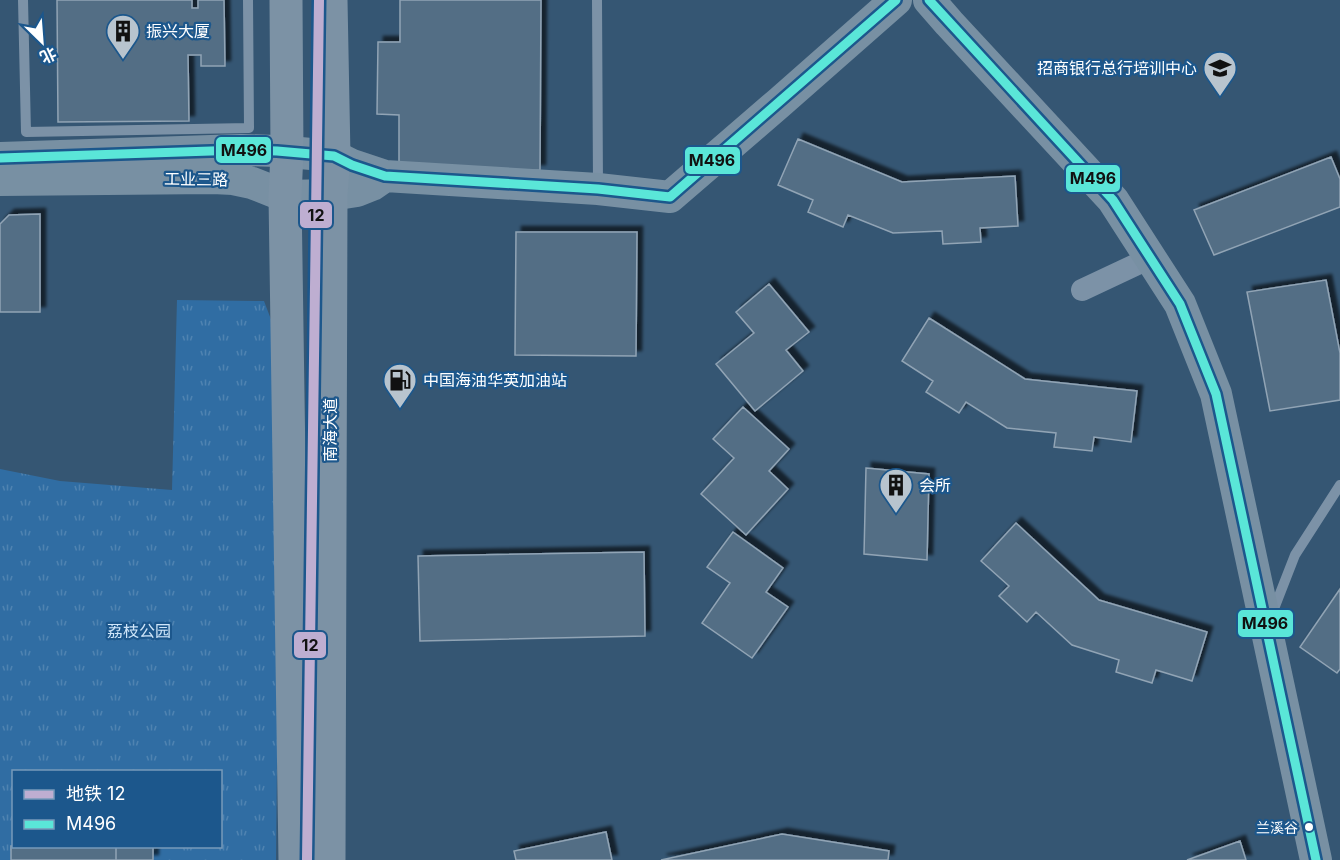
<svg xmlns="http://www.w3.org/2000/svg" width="1340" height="860" viewBox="0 0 1340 860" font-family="Inter,'Noto Sans SC',sans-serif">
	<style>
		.grass { fill: url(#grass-tufts); fill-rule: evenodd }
		.building { fill: #536e85; stroke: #91a4b5; stroke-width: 1.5; filter: url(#shadow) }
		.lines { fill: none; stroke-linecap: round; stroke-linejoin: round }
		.lane { stroke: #7c92a7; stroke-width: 10 }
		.street { stroke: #7c92a7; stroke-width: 22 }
		.secondary { stroke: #7890a3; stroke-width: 32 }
		.primary { stroke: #7c92a5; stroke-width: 33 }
		.bus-1-casing { stroke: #1c578c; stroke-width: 14 }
		.bus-1 { stroke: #5ae6d8; stroke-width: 9 }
		.metro-1-casing { stroke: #1c578c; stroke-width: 15 }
		.metro-1 { stroke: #beaed1; stroke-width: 10 }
		.bus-dot { fill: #fff; stroke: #1c578c; stroke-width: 2 }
		.labels { text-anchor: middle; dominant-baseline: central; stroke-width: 4.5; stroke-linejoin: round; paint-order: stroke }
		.bus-label { font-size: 14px; fill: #fff; stroke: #1c578c; text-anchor: end }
		.poi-label { font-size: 16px; fill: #fff; stroke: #1c578c; text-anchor: start }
		.street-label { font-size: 16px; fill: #fff; stroke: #1c578c }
		.park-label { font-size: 16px; fill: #cee5f9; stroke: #1c578c }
		.line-badge { stroke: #1c578c; stroke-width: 2 }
		.pale-badge-label { font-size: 16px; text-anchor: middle; font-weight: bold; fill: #111 }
	</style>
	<defs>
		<pattern id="grass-tufts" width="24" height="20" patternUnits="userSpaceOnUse" patternTransform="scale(1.5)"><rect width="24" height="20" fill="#306da3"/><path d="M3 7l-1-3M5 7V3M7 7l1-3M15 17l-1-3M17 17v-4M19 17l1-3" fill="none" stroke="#4f83b1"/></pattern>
		<filter id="shadow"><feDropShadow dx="5.5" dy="-5.5" stdDeviation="1.5" flood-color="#0009"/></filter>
	</defs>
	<rect width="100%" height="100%" fill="#355673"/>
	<path class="grass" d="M177 300 264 301 281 346 276 860H0V469L60 481 172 490ZM14 772H220V846H14Z"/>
	<path class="building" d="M57 0H192V8H198V0H224L225 66H201V55H188L189 121 58 122Z
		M400 0H541L540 170 399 171V115L377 114 378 42H400Z
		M798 139 902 182 1015 176 1018 226 980 228 981 242 943 244 942 231 893 233 848 215 843 227 808 212 813 200 778 185Z
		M1331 157 1340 179V207L1214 255 1194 210Z
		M40 214V312H0V224L9 215Z
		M516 232H637L636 356 515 355Z
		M1326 280 1340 353V400L1270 411 1247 292Z
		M769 284 809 332 786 350 803 371 755 411 716 364 754 333 736 312Z
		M929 318 1025 379 1137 391 1131 442 1094 437 1092 451 1054 447 1056 433 1007 428 966 402 959 413 926 392 933 381 902 361Z
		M743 407 789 449 769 471 788 489 746 535 701 494 734 458 713 439Z
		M866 468 929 474 927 560 864 554Z
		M1016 523 1099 600 1207 632 1192 681 1156 670 1152 683 1116 672 1119 660 1072 645 1036 612 1027 622 999 596 1009 586 981 561Z
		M733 532 783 568 766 592 788 607 752 658 702 623 730 583 707 567Z
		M644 552 645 636 420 641 418 556Z
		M1340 589V669L1337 673 1300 647Z
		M606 832 612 860H516L514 851Z
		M782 834 889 851 888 860H661Z
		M1240 841 1246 860H1187Z
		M11 846H116V860H11Z
		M116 846H153V860H116Z"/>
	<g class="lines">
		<path class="lane" d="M23 0 26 132 249 128 248 0
			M597 0 598 186
			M1272 614 1295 555 1340 485"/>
		<path class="street" d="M1082 290 1150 258"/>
		<path class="secondary" d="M929 0 949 23 1113 200 1180 304 1216 394 1316 860
			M0 158 241 150 277 151 334 156 352 165 385 176 598 189 670 197 779 103 896 0
			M0 180 213 178 233 179 252 183 285 196 331 195 357 191 372 185 385 176"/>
		<path class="primary" d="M286 0 287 153 285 196 295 860
			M329 860 331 195 334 156 331 0"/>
		<defs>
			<path id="bus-1" d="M929 0 1113 200 1180 304 1216 394 1316 860
				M0 158 241 150 277 151 334 156 352 165 385 176 598 189 670 197 896 0"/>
		</defs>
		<use href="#bus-1" class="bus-1-casing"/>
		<use href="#bus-1" class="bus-1"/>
		<defs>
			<path id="metro-1" d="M307 860 319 0"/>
		</defs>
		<use href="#metro-1" class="metro-1-casing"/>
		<use href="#metro-1" class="metro-1"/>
	</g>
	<defs>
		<symbol id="building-pin" viewBox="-11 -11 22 30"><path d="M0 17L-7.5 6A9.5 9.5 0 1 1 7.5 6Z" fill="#b8c4ce" stroke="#1c578c"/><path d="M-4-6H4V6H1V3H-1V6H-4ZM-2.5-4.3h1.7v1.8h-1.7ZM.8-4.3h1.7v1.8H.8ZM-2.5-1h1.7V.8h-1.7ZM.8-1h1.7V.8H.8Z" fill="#111"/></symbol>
		<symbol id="university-pin" viewBox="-11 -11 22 30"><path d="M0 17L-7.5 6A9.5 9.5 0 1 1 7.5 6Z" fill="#b8c4ce" stroke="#1c578c"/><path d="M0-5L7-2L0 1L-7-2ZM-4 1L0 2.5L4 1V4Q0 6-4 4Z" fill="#111"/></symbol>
		<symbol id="fuel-pin" viewBox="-11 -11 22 30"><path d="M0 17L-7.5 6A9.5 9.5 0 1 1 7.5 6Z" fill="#b8c4ce" stroke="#1c578c"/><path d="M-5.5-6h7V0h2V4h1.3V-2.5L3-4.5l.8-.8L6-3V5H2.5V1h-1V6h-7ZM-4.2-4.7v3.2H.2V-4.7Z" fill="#111"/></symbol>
	</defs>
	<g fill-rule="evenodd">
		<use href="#building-pin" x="104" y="12" width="38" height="52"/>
		<use href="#university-pin" x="1201" y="49" width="38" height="52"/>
		<use href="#fuel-pin" x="381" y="361" width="38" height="52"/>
		<use href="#building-pin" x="877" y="466" width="38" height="52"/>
	</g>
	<circle class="bus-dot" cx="1309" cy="827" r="5"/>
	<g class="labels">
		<g class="bus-label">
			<text x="1298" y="827">兰溪谷</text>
		</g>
		<g class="poi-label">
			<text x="146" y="31">振兴大厦</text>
			<text x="1197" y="68" text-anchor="end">招商银行总行培训中心</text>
			<text x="423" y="380">中国海油华英加油站</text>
			<text x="919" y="485">会所</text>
		</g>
		<g class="street-label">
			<text transform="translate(196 179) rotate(1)">工业三路</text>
			<text transform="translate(330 430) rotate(-90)">南海大道</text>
		</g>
		<g class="park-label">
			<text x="139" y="631">荔枝公园</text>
		</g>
	</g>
	<g class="line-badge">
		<rect x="215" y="136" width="57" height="28" rx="6" fill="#5ae6d8"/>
		<rect x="684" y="146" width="57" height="29" rx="6" fill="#5ae6d8"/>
		<rect x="1065" y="164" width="56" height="29" rx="6" fill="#5ae6d8"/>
		<rect x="299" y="201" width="34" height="28" rx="6" fill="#beaed1"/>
		<rect x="1237" y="609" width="57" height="29" rx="6" fill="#5ae6d8"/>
		<rect x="293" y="631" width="34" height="28" rx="6" fill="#beaed1"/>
	</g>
	<g class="pale-badge-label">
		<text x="244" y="156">M496</text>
		<text x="712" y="166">M496</text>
		<text x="1093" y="184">M496</text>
		<text x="316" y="221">12</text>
		<text x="1265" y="629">M496</text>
		<text x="310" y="651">12</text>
	</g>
	<rect x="12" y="770" width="210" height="78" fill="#1c578c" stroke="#779aba" stroke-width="1.5"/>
	<rect x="24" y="790" width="30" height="9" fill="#beaed1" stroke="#779aba" stroke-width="1.5"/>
	<text x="66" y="800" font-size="18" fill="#ffffff">地铁 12</text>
	<rect x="24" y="820" width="30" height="9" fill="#5ae6d8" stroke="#779aba" stroke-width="1.5"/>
	<text x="66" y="830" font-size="18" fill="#ffffff">M496</text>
	<g transform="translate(42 42) rotate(155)" stroke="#1c578c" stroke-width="4.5" paint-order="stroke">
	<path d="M0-4.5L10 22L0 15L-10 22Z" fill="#ffffff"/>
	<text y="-9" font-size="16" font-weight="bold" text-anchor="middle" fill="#ffffff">北</text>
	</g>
</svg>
